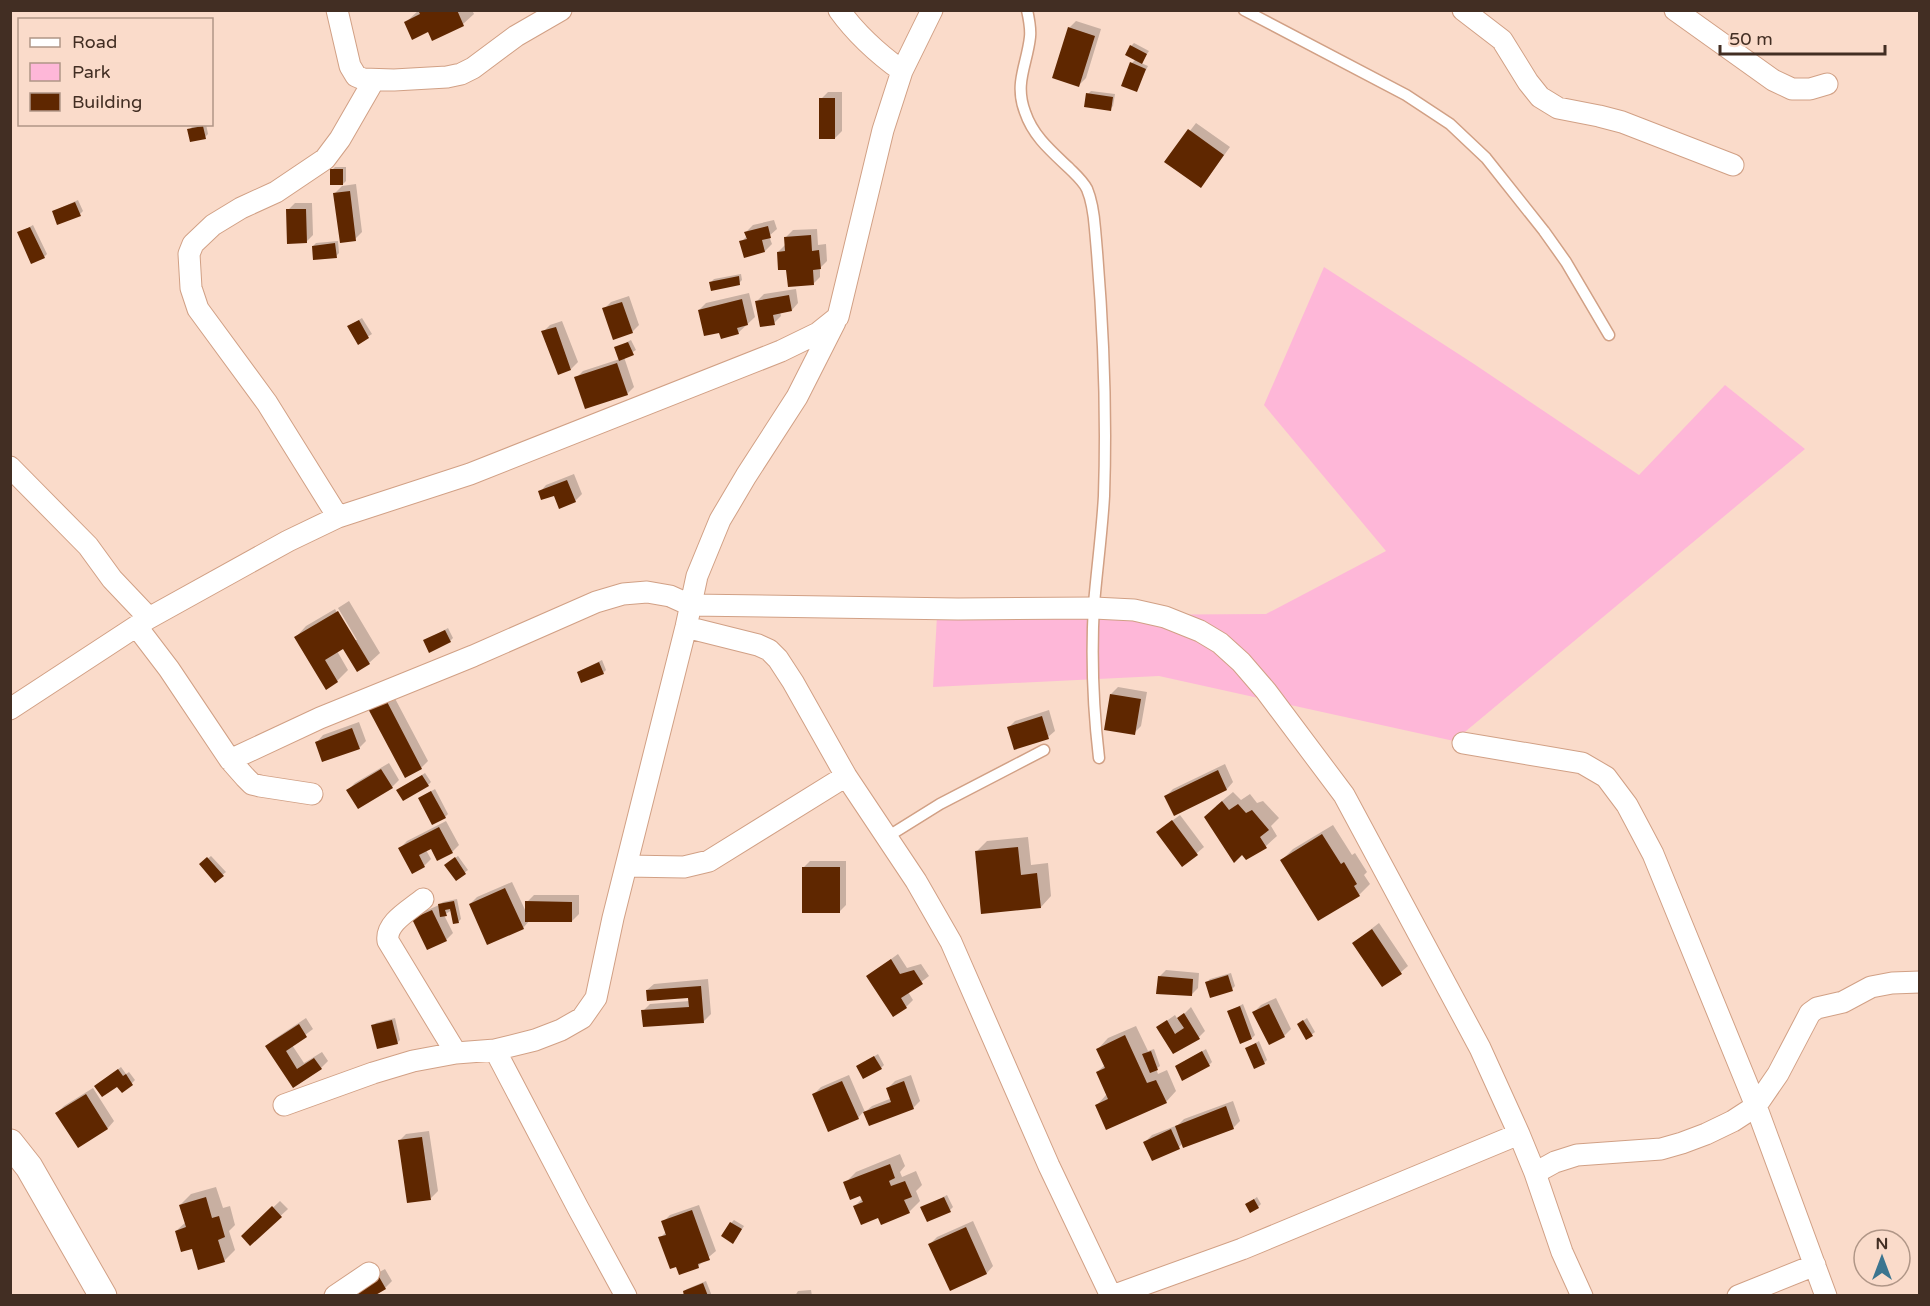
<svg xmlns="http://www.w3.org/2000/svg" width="1930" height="1306" viewBox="0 0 1930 1306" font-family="'Varela Round',sans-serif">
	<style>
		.green { fill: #feb7d8 }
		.shadow { fill: #0003 }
		.building { fill: #5f2700 }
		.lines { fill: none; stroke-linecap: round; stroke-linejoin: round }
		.service-casing { stroke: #d1a085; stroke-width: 13 }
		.minor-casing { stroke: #d1a085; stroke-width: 23 }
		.tertiary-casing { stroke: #d1a085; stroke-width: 29 }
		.service { stroke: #fff; stroke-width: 10 }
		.minor { stroke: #fff; stroke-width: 21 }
		.tertiary { stroke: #fff; stroke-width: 27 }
	</style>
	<rect width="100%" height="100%" fill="#fadbca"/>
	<path class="green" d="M1324 267 1474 364 1639 475 1725 385 1805 449 1454 741 1159 676 933 687 937 616 1266 614 1386 551 1264 405Z"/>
	<path class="shadow" d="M419 10H472L474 14 463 24 433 39 428 30 405 23Z
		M1076 21 1101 29 1086 78 1079 85 1069 28Z
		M1134 43 1149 51 1141 63 1148 66 1136 90 1132 63 1136 59 1131 46Z
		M1091 91 1115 94 1113 106 1110 109 1088 94Z
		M828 92H842V131L835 138 821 99Z
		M1196 123 1230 147 1207 179 1166 162Z
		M206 124 208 134 205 137 189 130 192 127Z
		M335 167H346V181L343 184 332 170Z
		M356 184 362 232 355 239 335 193 342 186Z
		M78 200 83 211 80 214 54 211Z
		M295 203H312L313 235 306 242 288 210Z
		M774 220 777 229 769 236 772 244 765 251 745 256 741 242 747 236 746 232 753 225Z
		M33 225 47 254 44 257 19 233Z
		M817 229 818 245 826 244 827 261 820 268V277L813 284 788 268 778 252 785 245 786 237 793 230Z
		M338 241 339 253 336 256 313 246 316 243Z
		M741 274 742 280 739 283 711 282 714 279Z
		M796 289 798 303 792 310 780 312 781 316 774 323 757 301 764 294Z
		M749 293 755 317 738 333 720 331 699 310 706 303Z
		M629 296 639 325 632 332 604 309 611 302Z
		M362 318 372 334 358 343 352 324Z
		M562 321 578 362 571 369 543 332 550 325Z
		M631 340 636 350 624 357 634 387 627 394 576 378 583 371 620 359 616 348Z
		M574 474 582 494 575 501 555 494 540 492 546 485Z
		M349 601 380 653 369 663 344 647 337 651 348 670 337 681 296 637 306 626 335 609 353 640H357L338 608Z
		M448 628 453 638 450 641H425Z
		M602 660 606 670 603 673 578 672Z
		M1118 687 1147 692 1141 726 1134 733 1111 694Z
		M390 689 428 761 421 768 367 704Z
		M1049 710 1055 731 1048 737 1008 728 1015 721Z
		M359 722 366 741 359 748 317 742 323 735Z
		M389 763 399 780 392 787 348 790 355 783Z
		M1225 764 1233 782 1227 789 1166 796 1173 789Z
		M425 773 431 782 428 785 398 790Z
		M435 789 448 814 445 817 419 798Z
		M1233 792 1241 800 1250 794 1257 803 1263 801 1279 818 1271 826 1277 836 1266 846 1246 858 1216 806Z
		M1180 815 1204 847 1183 865 1165 826Z
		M446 821 459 845 452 852 432 847 426 850 431 859 424 866 400 848 407 841Z
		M1333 825 1352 855 1355 853 1367 872 1364 875 1370 884 1359 895 1282 860 1293 849Z
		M1028 837 1031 865 1048 863 1051 896 1041 907 976 852 987 841Z
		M211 856 226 872 215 881 201 864Z
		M458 856 468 870 456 879 449 862Z
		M810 861H846V905L839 912 804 867Z
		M512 882 527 914V902L534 895H579V914L572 921 530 920 523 928 470 904 477 897Z
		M457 899 461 919 458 922 452 910 444 915 453 933 446 940 414 920 421 913 439 905 443 902Z
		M1379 923 1408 966 1401 972 1353 943Z
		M898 954 907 968 921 964 929 976 908 992 913 1000 906 1007 868 976Z
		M1166 970 1199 973 1198 988 1191 995 1159 977Z
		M1231 973 1235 986 1232 989 1207 982 1210 979Z
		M708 979 711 1014 704 1021 643 1011 650 1004 690 1001V996L647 990 654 984Z
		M1276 998 1291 1029 1284 1036 1269 1043 1254 1012 1261 1005Z
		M1243 1004 1255 1035 1252 1038 1229 1011Z
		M1191 1007 1205 1031 1199 1037 1174 1052 1158 1027 1175 1015 1178 1020Z
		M306 1018 313 1029 292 1045 304 1063 322 1052 328 1061 321 1068 293 1086 266 1046 273 1040Z
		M395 1018 400 1040 397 1043 373 1026 376 1023Z
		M1307 1018 1315 1032 1307 1038 1298 1024Z
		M1136 1026 1148 1051 1154 1049 1160 1066 1156 1069 1158 1074 1167 1070 1176 1091 1166 1102 1097 1105 1107 1094 1097 1072 1105 1065 1098 1049 1108 1038Z
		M1259 1041 1267 1060 1264 1063 1247 1048Z
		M1206 1049 1212 1062 1209 1065 1177 1066Z
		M878 1054 884 1065 881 1068 858 1066Z
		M121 1067 126 1074 129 1072 135 1080 132 1083 122 1091 118 1085 99 1084Z
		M849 1075 865 1112 872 1106 892 1098 888 1088 895 1081 911 1075 920 1101 913 1108 870 1124 864 1111 858 1118 814 1094 821 1087Z
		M93 1088 114 1121 108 1128 79 1146 57 1113 64 1106Z
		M1233 1101 1240 1121 1233 1128 1183 1143 1179 1147 1145 1142 1152 1135 1178 1125 1184 1119Z
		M429 1131 438 1191 431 1198 399 1141 406 1134Z
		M900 1154 905 1166 900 1172 902 1177 916 1171 922 1185 916 1191 920 1201 909 1212 879 1216 855 1206 863 1198 845 1183 856 1172Z
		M216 1187 223 1208 230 1206 235 1225 229 1231 235 1250 224 1261 193 1247 176 1231 186 1222 180 1205 191 1194Z
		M947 1195 953 1207 950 1210 922 1208Z
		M1257 1197 1261 1204 1258 1207 1247 1204Z
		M280 1201 288 1209 250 1244 243 1236Z
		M699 1205 716 1251 698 1266 677 1265 660 1238 667 1231 663 1222 670 1215Z
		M734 1220 744 1226 736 1239 731 1223Z
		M973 1221 993 1266 987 1273 951 1289 930 1244 937 1237Z
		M385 1269 392 1281 385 1288 355 1285Z
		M706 1281 712 1296H686L684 1292 687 1289Z
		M811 1290 812 1296H795L798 1291Z"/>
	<path class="building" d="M418 10H457L464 26 432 41 428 32 412 40 404 22 420 14Z
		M1068 27 1095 36 1079 87 1052 78Z
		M1130 45 1147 54 1142 64 1125 55Z
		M1130 62 1146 69 1137 92 1121 86Z
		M1086 93 1113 97 1111 111 1084 107Z
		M819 98H835V139H819Z
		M203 126 206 139 190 142 187 129Z
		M1188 129 1224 155 1201 188 1164 162Z
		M330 169H343V185H330Z
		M350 191 356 241 340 243 333 193Z
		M75 202 81 216 57 225 52 211Z
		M286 209H306L307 243 287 244Z
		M768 226 771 238 762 240 765 252 744 258 739 241 747 239 744 232Z
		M30 227 45 258 31 264 17 232Z
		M811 235 812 251 819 250 821 269 813 270 814 285 788 287 786 270H778L777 252 785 251 784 237Z
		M335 243 337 258 313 260 312 246Z
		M739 276 740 285 711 291 709 282Z
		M789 295 792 311 773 315 775 325 760 327 755 301Z
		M742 299 748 325 737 328 739 334 721 339 719 333 704 336 698 310Z
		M622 302 633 333 613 340 602 308Z
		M359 320 369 338 358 345 347 326Z
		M556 327 571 370 558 375 541 331Z
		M628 342 634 355 619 361 614 347Z
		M617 363 628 395 585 409 574 377Z
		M567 480 576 502 559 509 554 496 541 500 538 491Z
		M338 611 370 664 357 672 343 649 325 660 338 682 326 690 294 637Z
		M445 630 451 642 429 653 423 640Z
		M599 662 604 674 581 683 577 672Z
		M383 694 422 769 405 778 365 703Z
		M1110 694 1141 699 1135 735 1104 730Z
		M1042 716 1049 739 1014 750 1007 727Z
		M352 728 360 749 322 762 315 742Z
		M381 769 393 788 358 809 346 790Z
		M1218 770 1227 790 1174 816 1164 796Z
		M422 775 429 786 403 801 396 790Z
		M431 791 446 818 432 825 418 798Z
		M1222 801 1229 810 1238 804 1246 813 1252 810 1269 830 1260 837 1267 848 1246 860 1242 855 1234 863 1204 817Z
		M1172 820 1198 855 1182 867 1156 832Z
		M439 827 453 853 437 861 431 849 419 855 425 867 412 874 398 848Z
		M1322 834 1341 864 1344 862 1357 884 1354 886 1360 896 1318 921 1280 860Z
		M1018 847 1021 875 1037 873 1041 908 981 914 975 851Z
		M207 857 224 876 215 883 199 864Z
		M455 857 466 874 456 881 444 865Z
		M802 867H840V913H802Z
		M505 888 524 929 487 945 469 904Z
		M454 901 459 923 453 924 450 909 445 910 447 916 440 917 438 904Z
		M525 901 572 902V922H525Z
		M432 910 447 941 427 950 412 919Z
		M1372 929 1402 974 1382 987 1352 943Z
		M891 959 900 974 914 970 923 984 901 998 907 1008 893 1017 866 976Z
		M1228 975 1233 991 1210 998 1205 982Z
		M1158 976 1193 979 1192 996 1156 994Z
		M701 986 704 1023 643 1027 641 1010 689 1007 688 998 647 1001 646 990Z
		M1269 1004 1285 1037 1269 1045 1252 1012Z
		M1240 1006 1252 1039 1240 1044 1227 1011Z
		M1184 1013 1200 1039 1173 1054 1156 1027 1167 1020 1175 1034 1184 1028 1177 1018Z
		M392 1020 398 1044 377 1049 371 1025Z
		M1303 1020 1313 1036 1306 1040 1297 1024Z
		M299 1024 307 1037 286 1051 297 1069 314 1058 322 1069 293 1088 265 1046Z
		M1125 1035 1147 1083 1156 1080 1167 1103 1106 1130 1095 1105 1108 1099 1096 1072 1105 1068 1096 1049Z
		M1256 1043 1265 1064 1254 1069 1245 1048Z
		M1151 1051 1158 1070 1150 1073 1142 1054Z
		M1202 1051 1210 1066 1182 1081 1175 1066Z
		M874 1056 882 1069 863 1079 856 1066Z
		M118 1069 123 1076 126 1074 133 1085 122 1093 117 1087 102 1097 94 1086Z
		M842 1081 859 1119 828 1132 812 1094Z
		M904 1081 914 1109 869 1126 863 1112 891 1102 886 1088Z
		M86 1094 108 1129 78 1148 55 1113Z
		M1226 1106 1234 1129 1183 1148 1175 1126Z
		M1171 1129 1180 1149 1152 1161 1143 1142Z
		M422 1137 431 1200 407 1203 398 1140Z
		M890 1164 895 1178 889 1181 891 1186 905 1181 912 1197 904 1200 910 1213 881 1225 878 1218 861 1225 853 1206 863 1202 860 1196 850 1200 843 1182Z
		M206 1197 212 1218 219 1216 225 1237 218 1240 225 1262 198 1270 192 1249 181 1252 175 1231 186 1227 179 1205Z
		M944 1197 951 1212 927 1222 920 1207Z
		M1254 1199 1259 1208 1250 1213 1245 1204Z
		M272 1206 282 1217 250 1246 241 1236Z
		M692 1210 710 1260 698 1264 699 1268 679 1275 676 1267 670 1269 658 1237 666 1235 661 1221Z
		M730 1222 742 1229 733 1244 721 1236Z
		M966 1227 987 1274 950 1291 928 1244Z
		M378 1275 386 1289 374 1296H349Z
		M703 1283 708 1296H684L683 1291Z"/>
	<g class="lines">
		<defs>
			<path id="service" d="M1027 10C1029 19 1031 28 1030 37 1027 65 1014 83 1025 112 1033 136 1051 151 1069 168 1076 175 1083 181 1087 189 1092 201 1094 216 1095 229 1103 317 1107 407 1104 496 1102 532 1097 568 1094 604 1091 656 1093 707 1099 758
				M1244 10 1406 95 1450 124 1486 158 1544 231 1566 262 1609 335
				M887 837 940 804 1044 750"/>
			<path id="minor" d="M337 10 350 66 356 76 363 79 394 80 447 77 461 74 473 68 516 36 561 10
				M839 10C857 35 877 53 902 71
				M1463 10 1502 40 1528 82 1540 97 1558 108 1599 116 1622 122 1733 165
				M1675 10 1773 80 1792 89H1810L1827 84
				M10 467 88 546 112 579 149 618
				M338 517 267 403 198 309 191 288 189 254 193 244 213 225 241 208 276 192 325 159 340 139 374 80
				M137 627 169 669 230 760 245 777 252 784 260 786 312 794
				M686 627 758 645 769 650 778 659 793 682 846 776 916 881 951 942 1049 1166 1111 1296
				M10 709 149 618 288 541 338 517 470 474 781 351 818 333 838 317 883 130 902 71 932 10
				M1463 743 1582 763 1606 777 1627 805 1653 854 1756 1106 1826 1296
				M230 760 320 718 473 656 596 602 623 594 647 592 670 596 690 605 958 609 1094 608 1134 610 1165 617 1200 631 1220 643 1241 662 1266 691 1344 795 1480 1048 1519 1134 1535 1173 1562 1252 1582 1296
				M627 866 684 867 709 861 846 776
				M423 899C410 910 385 923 388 941L456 1053
				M495 1050 578 1208 626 1296
				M284 1105 373 1073 413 1061 456 1053 495 1050 535 1040 561 1030 582 1018 596 998 613 918 686 627 697 576 720 520 746 476 797 397 835 322
				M1535 1173 1555 1162 1577 1155 1661 1149 1682 1143 1706 1134 1733 1121 1756 1106 1778 1074 1810 1013 1817 1008 1843 1002 1871 987 1892 983 1920 982
				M335 1296 369 1273
				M1112 1296 1242 1249 1519 1134
				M1738 1296 1815 1265"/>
			<path id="tertiary" d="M10 1143 29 1167 103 1296"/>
		</defs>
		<use href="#service" class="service-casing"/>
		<use href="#minor" class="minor-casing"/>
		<use href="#tertiary" class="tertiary-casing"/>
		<use href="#service" class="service"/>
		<use href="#minor" class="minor"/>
		<use href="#tertiary" class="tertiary"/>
	</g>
	<rect width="1930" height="1306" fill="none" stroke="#422e23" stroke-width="24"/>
	<rect x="18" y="18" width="195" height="108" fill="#fadbca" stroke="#b09687" stroke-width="1.5"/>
	<rect x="30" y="38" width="30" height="9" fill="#ffffff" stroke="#b09687" stroke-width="1.5"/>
	<text x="72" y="48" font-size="18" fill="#422e23">Road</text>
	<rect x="30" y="63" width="30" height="18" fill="#feb7d8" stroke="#b09687" stroke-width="1.5"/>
	<text x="72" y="78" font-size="18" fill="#422e23">Park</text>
	<rect x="30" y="93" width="30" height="18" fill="#5f2700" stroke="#b09687" stroke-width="1.5"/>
	<text x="72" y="108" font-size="18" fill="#422e23">Building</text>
	<g transform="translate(1882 1258)"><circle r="28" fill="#fadbca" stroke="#b09687" stroke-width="1.5"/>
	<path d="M0-4.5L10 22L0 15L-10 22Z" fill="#3c758f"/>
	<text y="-9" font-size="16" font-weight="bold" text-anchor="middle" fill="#422e23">N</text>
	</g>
	<path d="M1720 45v9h165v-9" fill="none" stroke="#422e23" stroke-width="3"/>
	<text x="1729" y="45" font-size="18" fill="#422e23" stroke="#fadbca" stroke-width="4.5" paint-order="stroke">50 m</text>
</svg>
